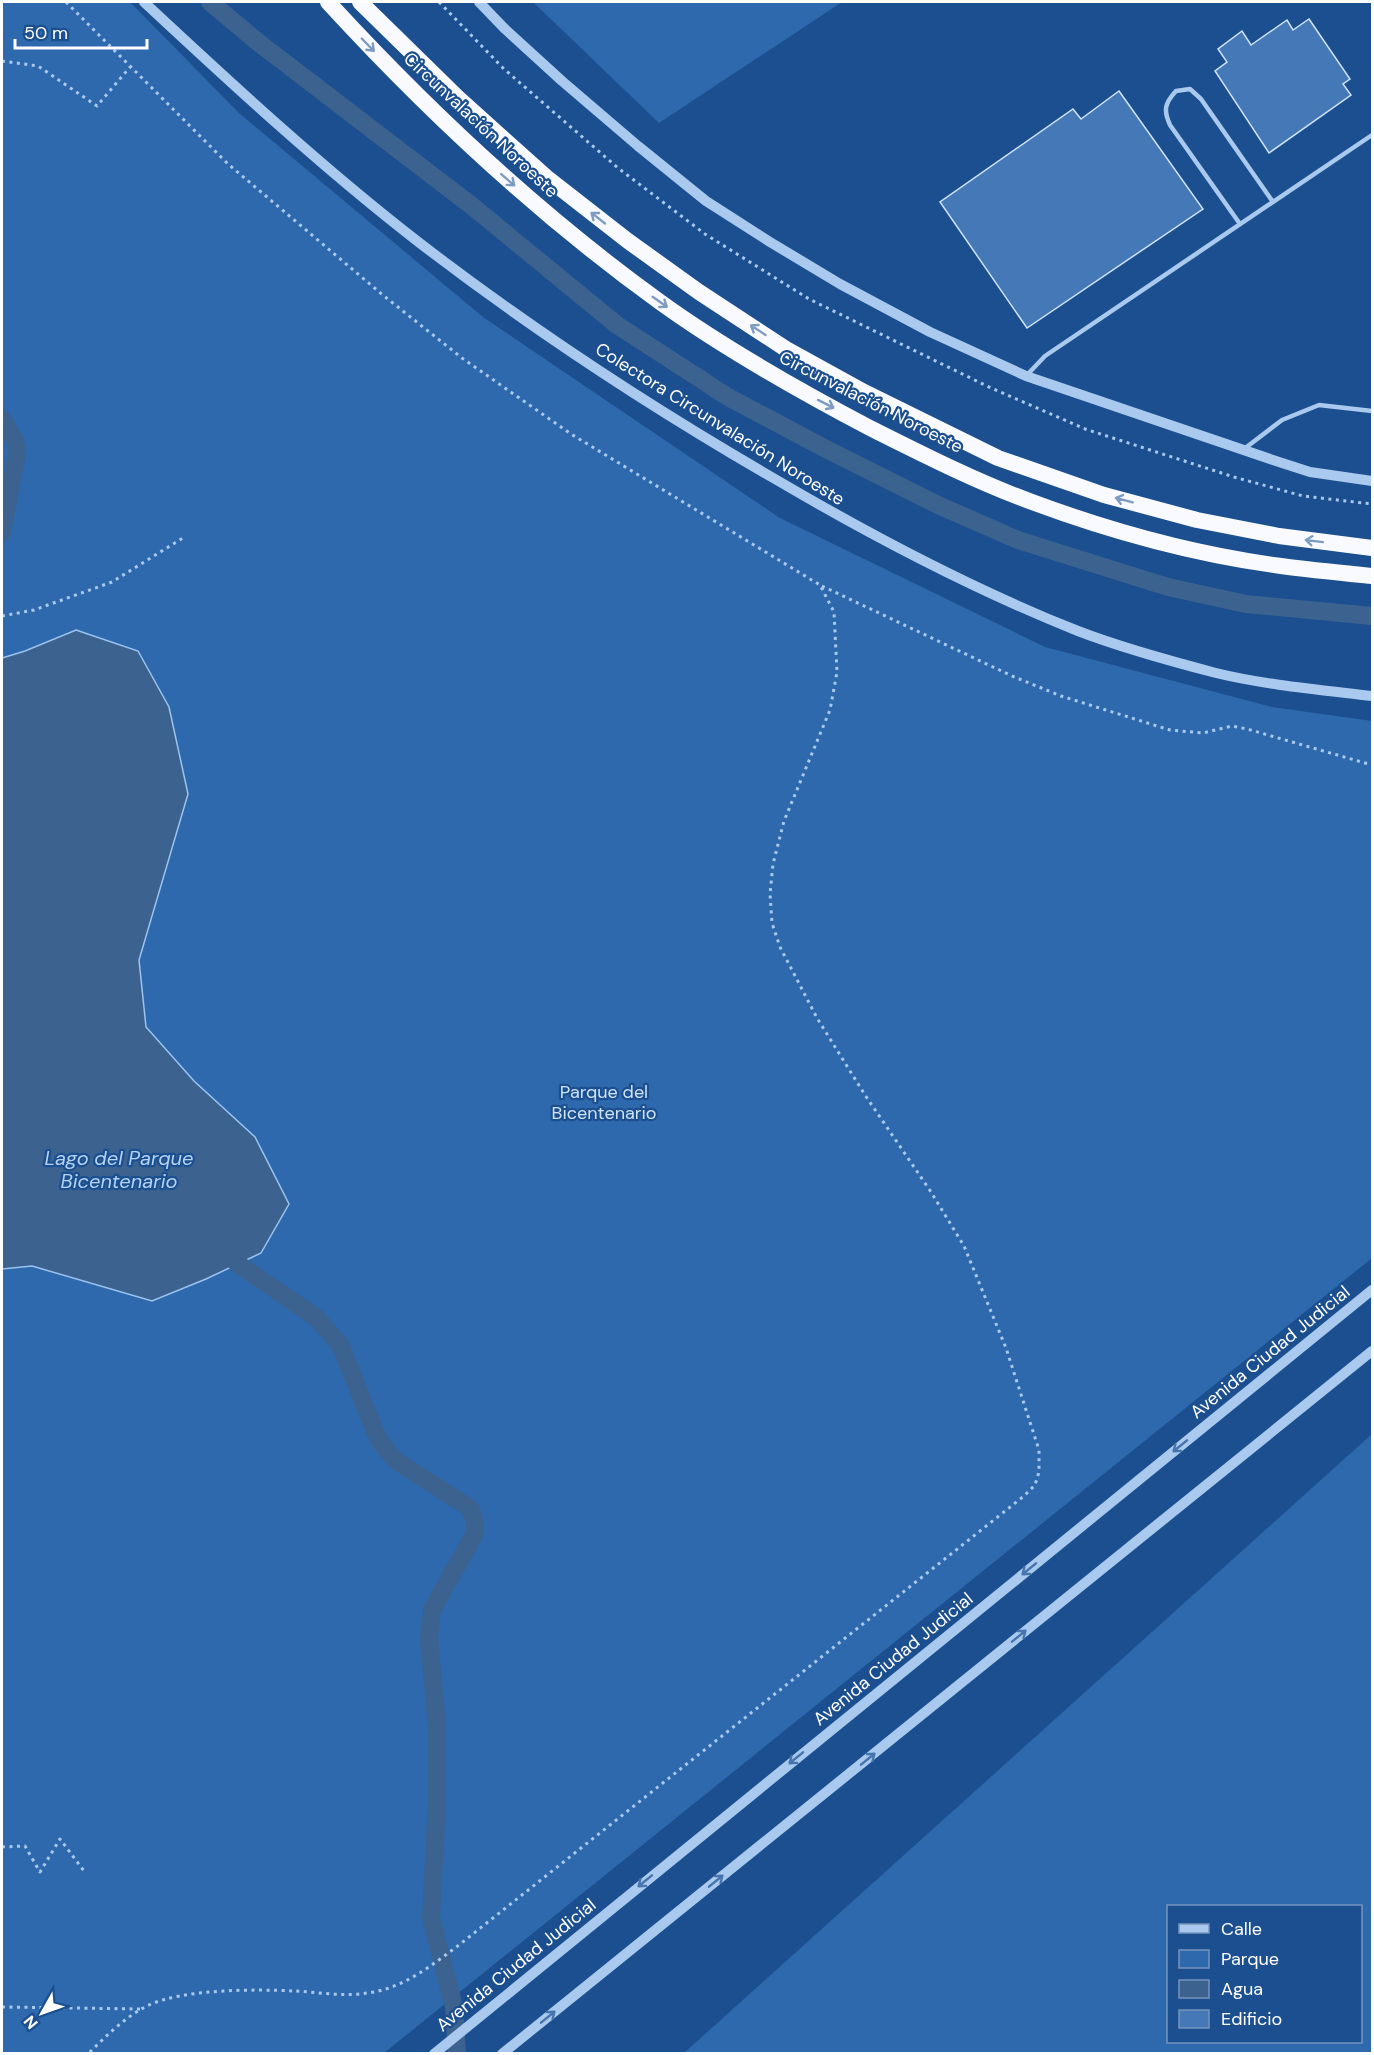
<svg xmlns="http://www.w3.org/2000/svg" width="1374" height="2055" viewBox="0 0 1374 2055" font-family="'DM Sans',sans-serif">
	<style>
		.green { fill: #2e69ad; fill-rule: evenodd }
		.water { fill: #3c6290; stroke: #9cc4f0; stroke-width: 1.5 }
		.lines { fill: none; stroke-linecap: round; stroke-linejoin: round }
		.canal { stroke: #3c6290; stroke-width: 18 }
		.building { fill: #4478b7; stroke: #cfe3fa; stroke-width: 1.5 }
		.path { stroke: #a9c9ee; stroke-width: 3; stroke-dasharray: 3 4.5; stroke-linecap: butt }
		.service { stroke: #a9c9ee; stroke-width: 4.5 }
		.tertiary { stroke: #a9c9ee; stroke-width: 10 }
		.trunk { stroke: #f8faff; stroke-width: 16 }
		.oneway { stroke: #7e9cc1 }
		.oneway2 { stroke: #4674ac }
		.labels { text-anchor: middle; dominant-baseline: central; stroke-width: 4.5; stroke-linejoin: round; paint-order: stroke }
		.street-label { font-size: 18px; fill: #fff; stroke: #1b4f8f }
		.park-label { font-size: 18px; fill: #cfe3fa; stroke: #1b4f8f }
		.water-label { font-size: 20px; font-style: italic; fill: #b5d3f5; stroke: #1b4f8f }
	</style>
	<rect width="100%" height="100%" fill="#1b4f8f"/>
	<path class="green" d="M2 2H130L239 113 483 317 780 518 1045 647 1272 707 1372 721V1258L384 2053H2Z
		M533 2H842L659 123Z
		M1372 1434V2053H684ZM1168 1906H1360V2042H1168Z"/>
	<path class="water" d="M76 630 138 651 169 707 188 794 139 960 146 1027 194 1081 255 1137 289 1204 261 1253 206 1279 152 1301 32 1266 2 1269V658L25 651Z"/>
	<g class="lines">
		<path class="canal" d="M210 2 259 43 472 206 617 325 728 397 828 450 938 505 1018 540 1168 587 1246 604 1372 616
			M2 419 15 440 17 453 2 532
			M220 1247 238 1264 317 1318 341 1346 374 1429 380 1441 389 1453 398 1462 470 1508 475 1521V1533L432 1610 429 1638 437 1727V1801L431 1918 454 2007 457 2054"/>
	</g>
	<path class="building" d="M1309 19 1350 79 1343 84 1351 95 1269 153 1215 71 1227 62 1218 49 1242 31 1251 45 1287 20 1293 30Z
		M1119 91 1203 209 1027 328 940 202 1073 109 1081 119Z"/>
	<g class="lines">
		<path class="path" d="M66 2 228 164 384 296 462 358 571 434 820 585 834 612 837 672 830 710 784 821 773 864 770 894 772 923 780 947 817 1018 865 1095 931 1192 964 1246 1006 1348 1039 1450V1472L1035 1485 1024 1496 459 1945C431 1966 402 1989 367 1993 343 1997 317 1992 294 1991 256 1989 183 1989 149 2005 126 2016 106 2036 88 2054
			M439 2 504 69 618 168 705 234 809 299 991 388 1085 429 1234 477 1303 496 1372 504
			M2 61 38 66 97 106 130 67
			M822 586 1012 676 1061 696 1170 730 1203 733 1232 726 1247 729 1372 765
			M2 616 34 610 112 582 186 536
			M2 1847 25 1846 40 1872 60 1839 84 1871
			M2 2007 141 2009"/>
		<path class="service" d="M1240 224 1170 125C1163 110 1165 103 1176 91L1190 89 1201 99 1273 202
			M1026 376 1045 356 1372 135
			M1244 449 1282 420 1319 405 1372 411"/>
		<path class="tertiary" d="M144 2C233 85 324 169 421 244 533 330 652 408 775 479 872 536 972 589 1078 631 1122 648 1170 661 1216 673 1265 685 1322 690 1372 696
			M479 2 504 28 562 81 638 146 706 201 770 242 840 284 930 332 1026 376 1279 462 1310 472 1372 481
			M434 2054 1372 1290
			M502 2054 1372 1351"/>
		<path class="trunk" d="M328 2C429 112 538 214 660 302 725 349 798 390 870 428 922 454 977 482 1032 502 1110 531 1198 555 1281 566 1311 570 1342 573 1372 576
			M360 2 458 98 546 177 628 241 699 292 786 349 864 392 998 458 1104 495 1197 520 1279 536 1372 548"/>
	</g>
	<defs><path id="oneway-shaft" d="M-6 0H5M1.5-3L5.5 0L1.5 3" fill="none" stroke-width="1.6" stroke-linecap="round" stroke-linejoin="round" transform="scale(1.5)"/></defs>
	<g class="oneway">
		<use href="#oneway-shaft" transform="translate(368 45) rotate(46)"/>
		<use href="#oneway-shaft" transform="translate(508 180) rotate(41)"/>
		<use href="#oneway-shaft" transform="translate(598 218) rotate(-142)"/>
		<use href="#oneway-shaft" transform="translate(660 302) rotate(35)"/>
		<use href="#oneway-shaft" transform="translate(758 330) rotate(-147)"/>
		<use href="#oneway-shaft" transform="translate(826 404) rotate(27)"/>
		<use href="#oneway-shaft" transform="translate(1124 500) rotate(-165)"/>
		<use href="#oneway-shaft" transform="translate(1314 541) rotate(-173)"/>
	</g>
	<g class="oneway2">
		<use href="#oneway-shaft" transform="translate(1180 1446) rotate(141)"/>
		<use href="#oneway-shaft" transform="translate(1029 1569) rotate(141)"/>
		<use href="#oneway-shaft" transform="translate(1019 1636) rotate(-39)"/>
		<use href="#oneway-shaft" transform="translate(796 1758) rotate(141)"/>
		<use href="#oneway-shaft" transform="translate(868 1759) rotate(-39)"/>
		<use href="#oneway-shaft" transform="translate(645 1881) rotate(141)"/>
		<use href="#oneway-shaft" transform="translate(716 1881) rotate(-39)"/>
		<use href="#oneway-shaft" transform="translate(548 2017) rotate(-39)"/>
	</g>
	<g class="labels">
		<g class="street-label">
			<text transform="translate(481 125) rotate(43)">Circunvalación Noroeste</text>
			<text transform="translate(871 402) rotate(27)">Circunvalación Noroeste</text>
			<text transform="translate(720 424) rotate(32)">Colectora Circunvalación Noroeste</text>
			<text transform="translate(1270 1352) rotate(-39)">Avenida Ciudad Judicial</text>
			<text transform="translate(893 1659) rotate(-39)">Avenida Ciudad Judicial</text>
			<text transform="translate(516 1965) rotate(-39)">Avenida Ciudad Judicial</text>
		</g>
		<g class="park-label">
			<text x="604" y="1092">Parque del<tspan x="604" dy="21">Bicentenario</tspan></text>
		</g>
		<g class="water-label">
			<text x="119" y="1158">Lago del Parque<tspan x="119" dy="23">Bicentenario</tspan></text>
		</g>
	</g>
	<rect width="1374" height="2055" fill="none" stroke="#ffffff" stroke-width="6"/>
	<rect x="1167" y="1905" width="195" height="138" fill="#1b4f8f" stroke="#7695bc" stroke-width="1.5"/>
	<rect x="1179" y="1924" width="30" height="9" fill="#a9c9ee" stroke="#7695bc" stroke-width="1.5"/>
	<text x="1221" y="1935" font-size="18" fill="#ffffff">Calle</text>
	<rect x="1179" y="1950" width="30" height="18" fill="#2e69ad" stroke="#7695bc" stroke-width="1.5"/>
	<text x="1221" y="1965" font-size="18" fill="#ffffff">Parque</text>
	<rect x="1179" y="1980" width="30" height="18" fill="#3c6290" stroke="#7695bc" stroke-width="1.5"/>
	<text x="1221" y="1995" font-size="18" fill="#ffffff">Agua</text>
	<rect x="1179" y="2010" width="30" height="18" fill="#4478b7" stroke="#7695bc" stroke-width="1.5"/>
	<text x="1221" y="2025" font-size="18" fill="#ffffff">Edificio</text>
	<g transform="translate(42 2013) rotate(230)" stroke="#1b4f8f" stroke-width="4.5" paint-order="stroke">
	<path d="M0-4.5L10 22L0 15L-10 22Z" fill="#ffffff"/>
	<text y="-9" font-size="16" font-weight="bold" text-anchor="middle" fill="#ffffff">N</text>
	</g>
	<path d="M15 39v9h132v-9" fill="none" stroke="#ffffff" stroke-width="3"/>
	<text x="24" y="39" font-size="18" fill="#ffffff" stroke="#1b4f8f" stroke-width="4.5" paint-order="stroke">50 m</text>
</svg>
